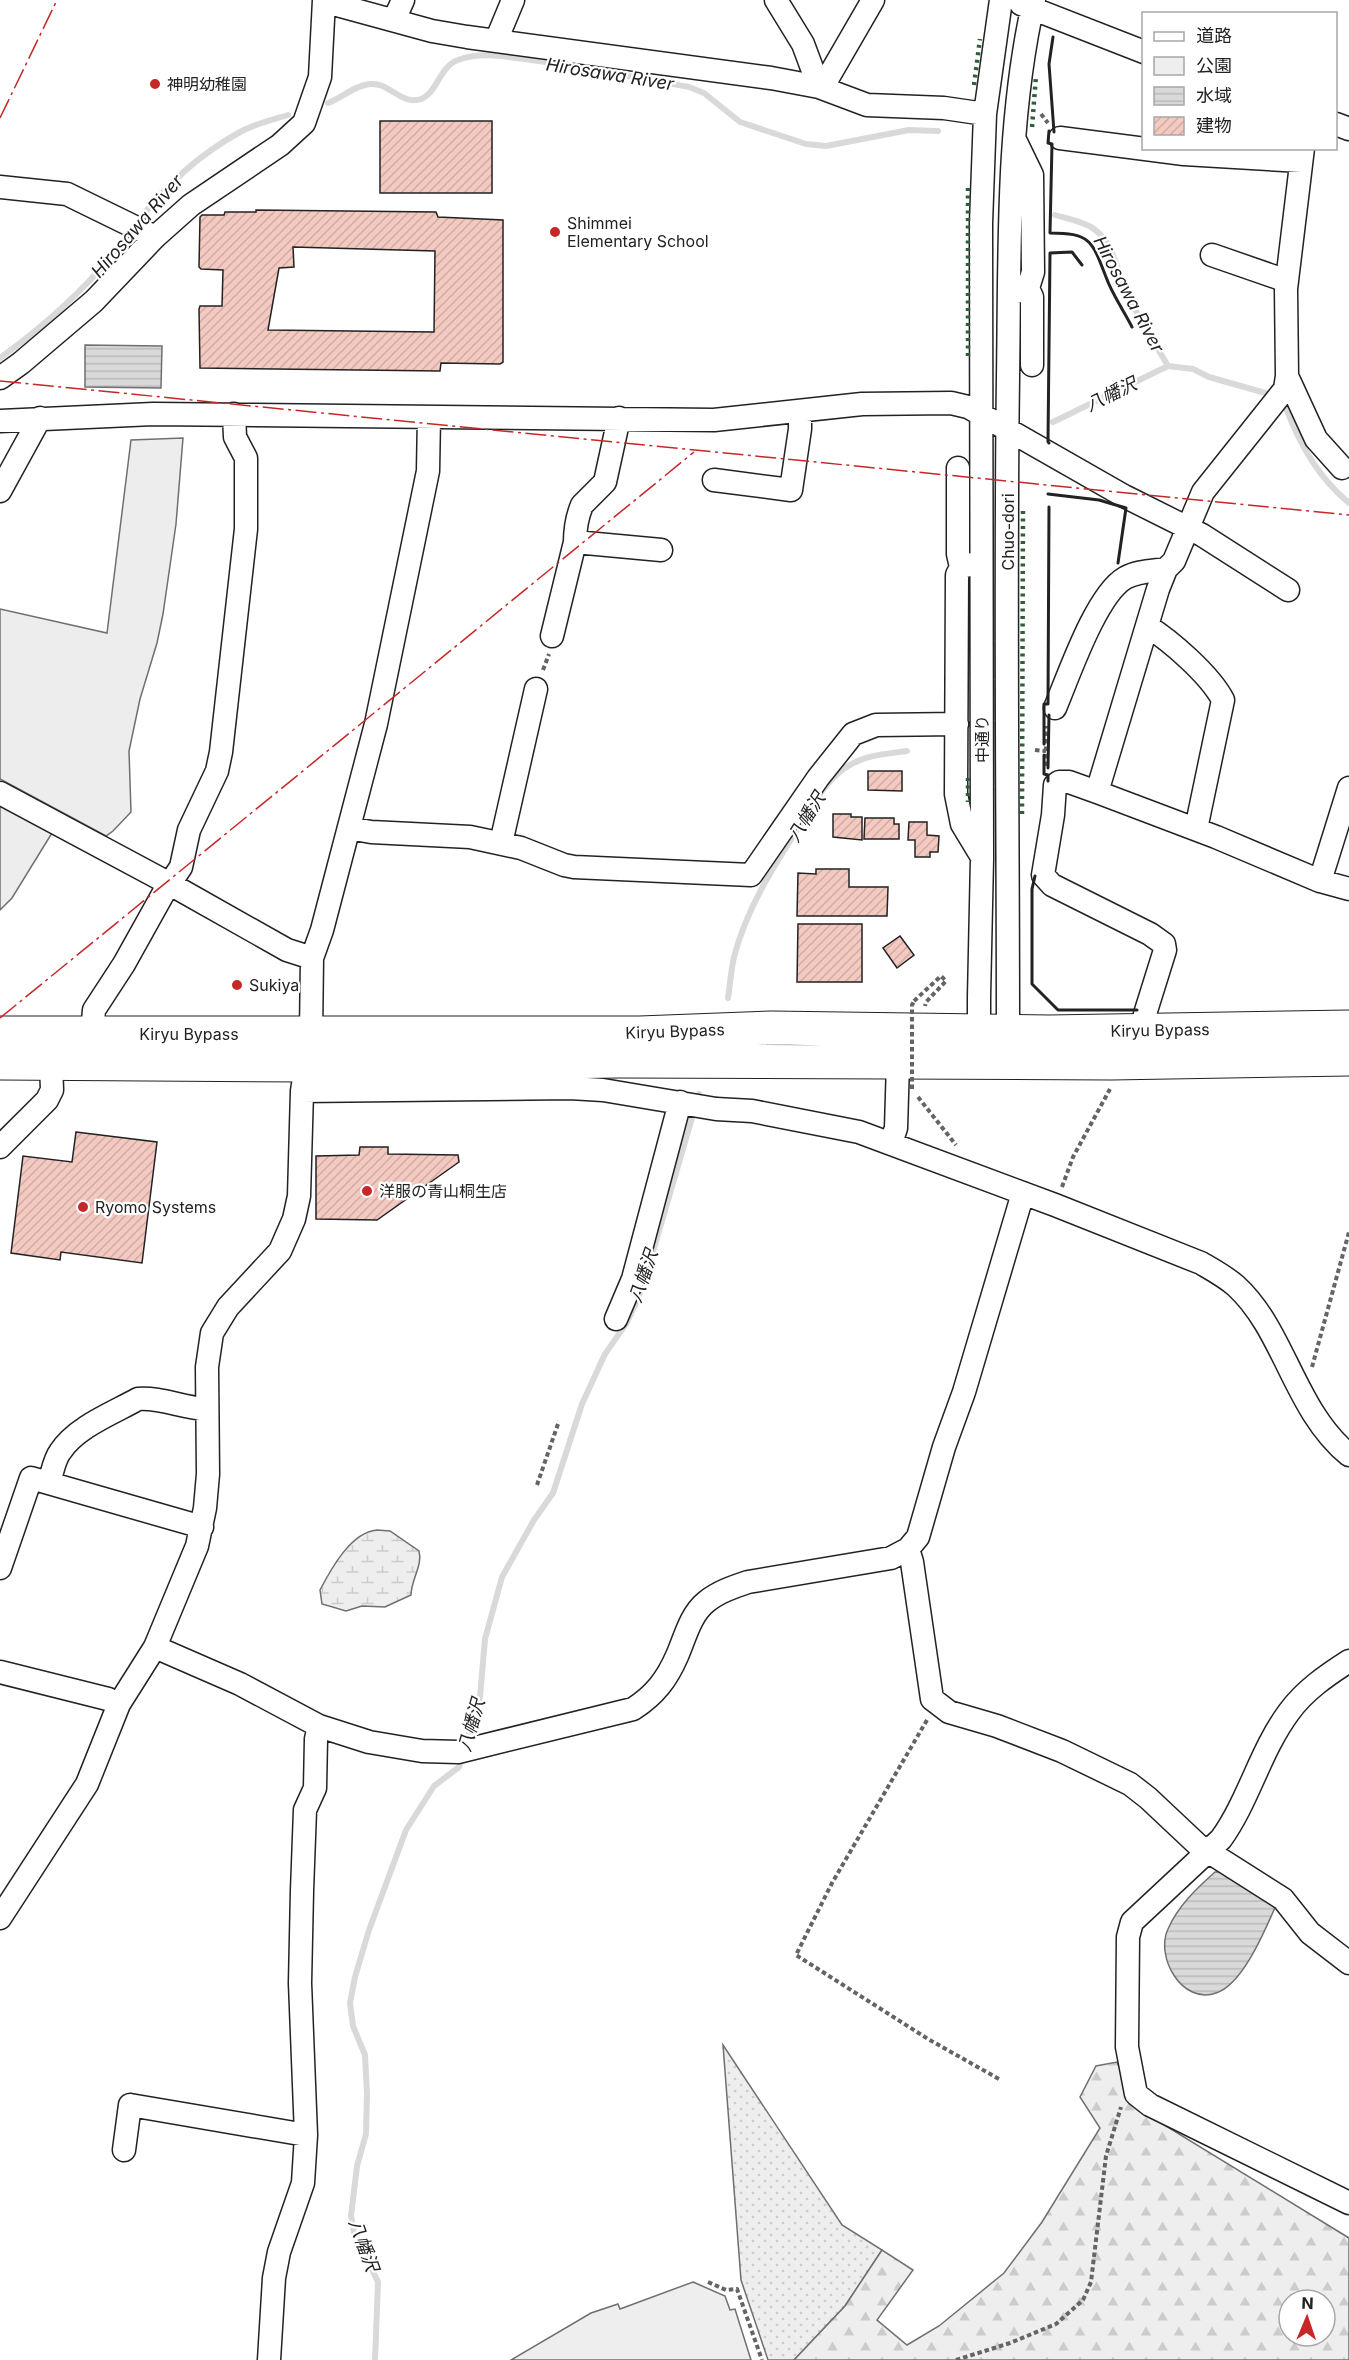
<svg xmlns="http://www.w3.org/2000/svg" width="1349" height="2360" viewBox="0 0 1349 2360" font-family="Inter,'Noto Sans JP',sans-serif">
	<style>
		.grass { fill: url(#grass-dots); stroke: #6f6f6f; stroke-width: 1.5 }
		.forest { fill: url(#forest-firs); stroke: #6f6f6f; stroke-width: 1.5; fill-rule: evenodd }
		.wetland { fill: url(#wetland-marsh); stroke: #6f6f6f; stroke-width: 1.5 }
		.green { fill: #eee; stroke: #6f6f6f; stroke-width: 1.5 }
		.parking { fill: #ededed; stroke: #6f6f6f; stroke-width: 1.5 }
		.water { fill: url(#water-rules); stroke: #6f6f6f; stroke-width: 1.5 }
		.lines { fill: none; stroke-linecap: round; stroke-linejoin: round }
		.stream { stroke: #d9d9d9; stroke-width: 6 }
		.building { fill: url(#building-hatch); stroke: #222; stroke-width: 1.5; fill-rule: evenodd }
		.minor-casing { stroke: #222; stroke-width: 25 }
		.highway-casing { stroke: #222; stroke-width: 35 }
		.path { stroke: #646464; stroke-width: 4; stroke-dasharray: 4.5 3; stroke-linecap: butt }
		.minor { stroke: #fff; stroke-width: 22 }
		.highway { stroke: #fff; stroke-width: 33 }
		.path-bridge { stroke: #646464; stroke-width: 4; stroke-dasharray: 4.5 3; stroke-linecap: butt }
		.hedge { stroke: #2f5e38; stroke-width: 4.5; stroke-dasharray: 3 4.5; stroke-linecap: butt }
		.wall { stroke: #222; stroke-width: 3 }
		.power { stroke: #c62828; stroke-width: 1.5; stroke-dasharray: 21 4.5 3 4.5; stroke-linecap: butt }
		.poi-dot { fill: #c62828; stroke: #fff; stroke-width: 2 }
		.labels { text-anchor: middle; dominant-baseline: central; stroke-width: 4.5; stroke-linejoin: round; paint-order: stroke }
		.poi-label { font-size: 16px; fill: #222; stroke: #fff; text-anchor: start }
		.street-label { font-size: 16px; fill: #222; stroke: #fff }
		.water-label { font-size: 18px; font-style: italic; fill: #222; stroke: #fff }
	</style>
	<defs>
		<pattern id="grass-dots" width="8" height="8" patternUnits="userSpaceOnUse" patternTransform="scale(1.5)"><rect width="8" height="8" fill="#eee"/><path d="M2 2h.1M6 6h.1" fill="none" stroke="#ccc" stroke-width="1.8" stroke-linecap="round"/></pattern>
		<pattern id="forest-firs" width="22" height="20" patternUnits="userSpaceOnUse" patternTransform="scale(1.5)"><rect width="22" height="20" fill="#eee"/><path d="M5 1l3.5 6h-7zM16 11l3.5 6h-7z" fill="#ccc"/></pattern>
		<pattern id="wetland-marsh" width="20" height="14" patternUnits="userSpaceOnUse" patternTransform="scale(1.5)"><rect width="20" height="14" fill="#eee"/><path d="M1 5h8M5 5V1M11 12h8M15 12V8" fill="none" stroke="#ccc"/></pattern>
		<pattern id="water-rules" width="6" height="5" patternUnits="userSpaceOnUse" patternTransform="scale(1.5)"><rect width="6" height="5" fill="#d9d9d9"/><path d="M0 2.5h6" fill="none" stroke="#bababa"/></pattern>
		<pattern id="building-hatch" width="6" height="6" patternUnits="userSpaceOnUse" patternTransform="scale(1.5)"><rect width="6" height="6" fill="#f3c9c0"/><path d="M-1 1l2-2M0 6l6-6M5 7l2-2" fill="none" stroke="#d0aca5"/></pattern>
	</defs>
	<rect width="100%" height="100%" fill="#fff"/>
	<path class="grass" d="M723 2045 842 2225 882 2250 845 2306 794 2360H768L741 2280Z"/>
	<path class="forest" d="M1117 2062 1138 2109 1349 2238V2360H794L845 2306 882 2250 913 2270 877 2320 907 2345 939 2326 1004 2273 1042 2222 1100 2128 1080 2097 1096 2066ZM1289 2300H1325V2336H1289Z"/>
	<path class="wetland" d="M377 1530 390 1531 419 1551C423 1565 411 1580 411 1595L385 1607 362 1606 346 1611 322 1604 320 1590C331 1569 351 1532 377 1530Z"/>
	<path class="green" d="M693 2282 725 2296 730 2310 735 2309 751 2360H511L591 2313 618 2304 620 2309Z"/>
	<path class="parking" d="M183 438 176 524 163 614 157 643 140 699 129 751 131 812 113 831 106 836 0 779V609L107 633 131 440Z
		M0 805 52 833 12 898 0 910Z"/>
	<path class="water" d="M85 345 162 346 161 388 85 387Z
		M1215 1872H1222L1277 1903C1266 1928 1243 1985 1216 1993 1182 2005 1155 1957 1168 1929 1178 1906 1196 1889 1215 1872Z"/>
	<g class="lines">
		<path class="stream" d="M328 103C341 98 356 85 370 84 389 82 402 106 421 99 438 92 439 67 458 60 480 51 508 57 531 60 584 67 637 78 689 87L704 93 740 122 806 144 826 146 909 130 938 131
			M1055 215C1068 219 1083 221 1094 229 1115 244 1118 276 1129 298 1141 321 1155 344 1168 366
			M137 223C164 187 200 154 240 132 254 124 272 120 288 115
			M0 358C50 322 94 281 131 232
			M1286 408C1300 445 1318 477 1349 503
			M1053 422 1168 366 1193 369 1209 377 1269 394
			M728 998C730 985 731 970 734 957 747 907 775 864 802 822 815 802 826 781 845 768 864 755 885 754 907 751
			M466 1743 480 1697 485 1639 502 1577 534 1520 553 1493 582 1404 605 1354 626 1324 637 1301 650 1262 699 1094
			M375 2360 378 2282 354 2232 351 2216 357 2166 366 2134 367 2093 365 2055 353 2026 350 2003 355 1977 369 1930 406 1830 434 1786 459 1767 463 1756"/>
	</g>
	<path class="building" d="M380 121H492V193H380Z
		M256 210 436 212 438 217 503 220V362L500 364 441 363 440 371 200 368 199 309 200 306H222L223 270 201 269 199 267 200 217 202 215H224L225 212H256ZM293 247 435 251 434 332 268 330 279 268 294 267Z
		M868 771H902V791L868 790Z
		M833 814H851V817H862V840L833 837Z
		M865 818H894V824H899V839H864Z
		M909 822H927V835L939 836 938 852H930V857H915V840H908Z
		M816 869H849V887H888L887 916H797L798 873 816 874Z
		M798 924H862V982H797Z
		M900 936 914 955 897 968 883 948Z
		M76 1132 157 1142 142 1263 61 1252 60 1260 11 1253 23 1156 72 1162Z
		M360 1147H388V1154L458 1155 459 1162 377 1220 316 1219V1156L359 1155Z"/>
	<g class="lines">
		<defs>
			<path id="minor" d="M776 0 803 44 819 87 829 76 873 0
				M325 3 333 4 432 31 467 37 771 78 819 87 867 105 944 108 985 114
				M1021 4 1144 52
				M394 20 403 0
				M496 41 513 0
				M1336 124 1349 129
				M1060 138 1184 154 1301 161
				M0 187 67 194 155 237
				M1212 255 1287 281
				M1028 288 1032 297V365
				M1009 292 1023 291 1028 288 1033 272 1032 175 1016 142
				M1287 376 1316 439 1342 468
				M0 378 21 363 94 301 155 237 191 205 280 145 304 123 320 77 324 0
				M0 421 153 414 714 420 862 404 951 403 968 407 1124 496 1202 535 1288 590
				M958 468V554L961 567
				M714 480 791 490 800 429V412
				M0 491 40 418
				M575 542 661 550
				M981 562 961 567 957 575 956 794 962 824 982 857
				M1147 626C1171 641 1210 675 1223 700L1196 829
				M552 636 575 542C575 528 577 517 582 505L605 482 619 418
				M1055 708C1069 675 1096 595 1125 578 1137 571 1153 571 1166 569
				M1097 792 1158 589 1166 569 1174 561 1203 492 1285 389 1287 376 1286 289 1303 148
				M0 793 170 884 287 950 312 958
				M349 828 371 832 470 837 521 848 564 865 574 867 751 875 818 778 853 734 876 725 957 724
				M501 843 536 689
				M1320 881 1349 788
				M1146 1030 1145 1014 1165 950 1164 944 1150 934 1052 885 1043 875 1053 815 1055 785 1059 782H1069L1097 792 1216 837 1320 881 1349 889
				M92 1034 94 1010 124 964 163 894 181 867 189 830 217 771 221 752 246 529V458L235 437 234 414
				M985 1043 979 1030V997L982 859 981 223 985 114 1001 0
				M1002 1043 1008 1031C1008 813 1005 595 1008 377 1010 252 1006 123 1034 0
				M302 1091 570 1088 603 1090 716 1109 752 1111 859 1132 1055 1205 1201 1263C1213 1270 1226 1277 1236 1286 1285 1331 1294 1410 1349 1455
				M891 1143 896 1128 898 1062
				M0 1147 47 1100 52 1090 51 1063
				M616 1319 633 1279 680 1102
				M49 1483C52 1474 54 1460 60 1452 76 1427 113 1413 138 1399 160 1397 184 1408 206 1409
				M908 1549 912 1562 932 1699 949 1712 997 1726 1062 1751 1130 1784 1148 1798 1198 1845 1283 1899 1310 1933 1349 1963
				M0 1568 31 1478 202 1527
				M155 1647 240 1684 319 1726 369 1742 422 1751 458 1752 633 1709C655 1695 667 1679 677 1656 685 1638 690 1615 706 1602 718 1592 733 1587 748 1582L891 1558 908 1549 918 1537 944 1447 964 1392 1023 1193
				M1349 1661C1327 1675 1304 1691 1289 1712 1260 1751 1249 1800 1221 1839L1132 1922 1128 1937 1127 2047 1136 2094 1150 2105 1349 2203
				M0 1672 108 1699 119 1704
				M0 1918 87 1784 119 1704 155 1647 197 1546 205 1508 208 1474 207 1367 212 1333 228 1307 280 1251 294 1219 299 1196 302 1091 311 1034 312 958 322 930 376 724 428 471 429 417
				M124 2150 130 2105 306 2135
				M269 2360 274 2278 279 2252 303 2183 306 2135 300 1983 302 1891 305 1810 315 1788 316 1739 319 1726"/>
			<path id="highway" d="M0 1033H640L772 1028 1049 1032 1349 1027
				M0 1063 307 1065 620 1061 1112 1063 1349 1059"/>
		</defs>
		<use href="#minor" class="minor-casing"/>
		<use href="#highway" class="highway-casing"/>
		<path class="path" d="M1041 114 1048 123
			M543 670 549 654
			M1035 750 1046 751
			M1046 766V726
			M914 1001 941 976 946 981 926 1002 925 1006
			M918 1097 956 1145
			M1062 1187 1073 1157 1110 1089
			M1312 1367 1349 1232
			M537 1485 559 1421
			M927 1720 832 1883 796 1955 928 2039 999 2079
			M708 2282 726 2290 737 2289 762 2360
			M956 2360 1010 2343 1056 2324 1083 2300 1091 2282 1106 2156 1121 2107"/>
		<use href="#minor" class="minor"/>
		<use href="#highway" class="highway"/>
		<path class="path-bridge" d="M912 1089V1005L914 1001"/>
		<path class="hedge" d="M974 85 980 39
			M1032 127 1036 76
			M968 188V357
			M968 778V802
			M1022 814 1023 507"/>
		<path class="wall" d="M1053 37 1049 64 1054 132
			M1049 131 1048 143 1052 144 1050 233C1091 233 1092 241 1106 277 1112 294 1124 311 1132 327
			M1049 443 1048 442 1050 253 1072 252 1082 265
			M1048 494 1099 500 1126 508 1118 563
			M1044 744V704H1048L1049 507
			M1044 755V774L1048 775V781
			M1048 768 1049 715
			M1035 876 1032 889V984L1058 1010H1137"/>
		<path class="power" d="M0 118 57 0
			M0 381 1349 515
			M0 1018 694 452"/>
	</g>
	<g class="poi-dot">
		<circle cx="155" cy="84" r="6"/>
		<circle cx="555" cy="232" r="6"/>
		<circle cx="237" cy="985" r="6"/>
		<circle cx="367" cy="1191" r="6"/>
		<circle cx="83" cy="1207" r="6"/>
	</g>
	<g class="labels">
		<g class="poi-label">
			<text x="167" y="84">神明幼稚園</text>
			<text x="567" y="223">Shimmei<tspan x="567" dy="18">Elementary School</tspan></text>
			<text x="249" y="985">Sukiya</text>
			<text x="379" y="1191">洋服の青山桐生店</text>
			<text x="95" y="1207">Ryomo Systems</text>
		</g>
		<g class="street-label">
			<text transform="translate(1008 532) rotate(-90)">Chuo-dori</text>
			<text transform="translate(982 739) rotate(-90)">中通り</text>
			<text transform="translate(1160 1030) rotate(-1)">Kiryu Bypass</text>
			<text transform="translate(675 1031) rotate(-2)">Kiryu Bypass</text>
			<text x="189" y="1034">Kiryu Bypass</text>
		</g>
		<g class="water-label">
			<text transform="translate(610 74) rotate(9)">Hirosawa River</text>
			<text transform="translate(137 226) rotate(-49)">Hirosawa River</text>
			<text transform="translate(1129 294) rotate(62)">Hirosawa River</text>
			<text transform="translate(1111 394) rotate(-26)">八幡沢</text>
			<text transform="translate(806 817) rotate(-58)">八幡沢</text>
			<text transform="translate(643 1276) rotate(-71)">八幡沢</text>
			<text transform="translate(471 1725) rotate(-74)">八幡沢</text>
			<text transform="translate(364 2245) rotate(70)">八幡沢</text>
		</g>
	</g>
	<rect x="1142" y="12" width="195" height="138" fill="#ffffff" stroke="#a7a7a7" stroke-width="1.5"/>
	<rect x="1154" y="32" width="30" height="9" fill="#ffffff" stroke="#a7a7a7" stroke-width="1.5"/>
	<text x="1196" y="42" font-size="18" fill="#222222">道路</text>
	<rect x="1154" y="57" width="30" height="18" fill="#eeeeee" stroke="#a7a7a7" stroke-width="1.5"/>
	<text x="1196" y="72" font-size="18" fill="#222222">公園</text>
	<rect x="1154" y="87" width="30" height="18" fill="url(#water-rules)" stroke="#a7a7a7" stroke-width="1.5"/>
	<text x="1196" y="102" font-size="18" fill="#222222">水域</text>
	<rect x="1154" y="117" width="30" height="18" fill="url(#building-hatch)" stroke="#a7a7a7" stroke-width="1.5"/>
	<text x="1196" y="132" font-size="18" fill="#222222">建物</text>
	<g transform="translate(1307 2318) rotate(2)"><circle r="28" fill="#ffffff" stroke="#a7a7a7" stroke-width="1.5"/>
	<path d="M0-4.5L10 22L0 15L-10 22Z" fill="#c62828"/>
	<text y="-9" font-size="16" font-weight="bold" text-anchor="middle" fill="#222222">N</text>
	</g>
</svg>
